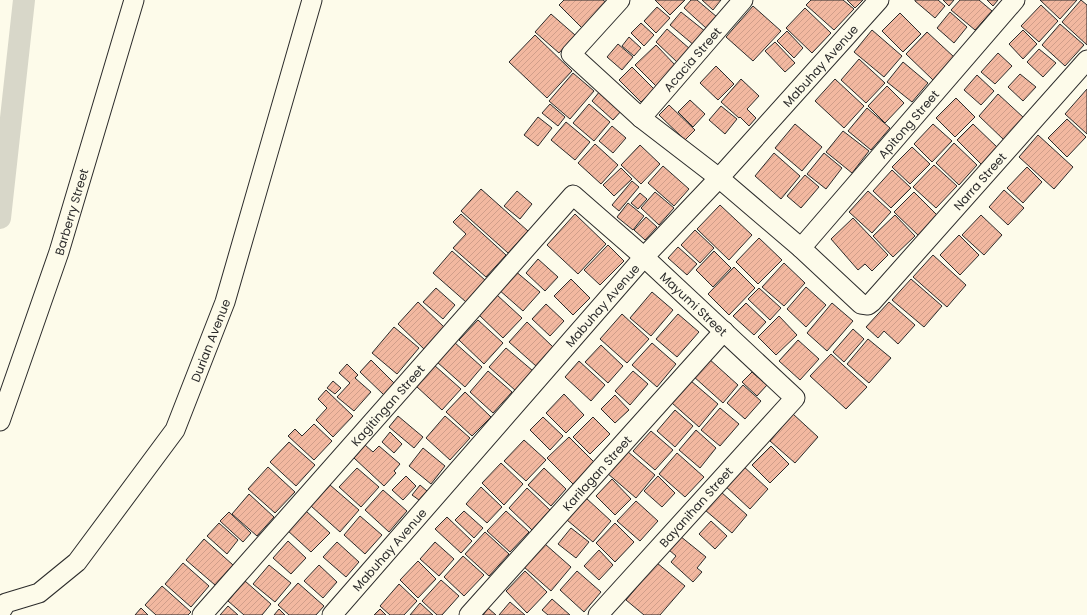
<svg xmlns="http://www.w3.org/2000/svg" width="1087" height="615" viewBox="0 0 1087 615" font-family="Poppins,sans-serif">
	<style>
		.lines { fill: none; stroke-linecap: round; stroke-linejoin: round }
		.canal { stroke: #d8d7c9; stroke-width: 22 }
		.building { fill: url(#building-hatch); stroke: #2b2b2b }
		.street-casing { stroke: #2b2b2b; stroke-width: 21 }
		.street { stroke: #fdfbea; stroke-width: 19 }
		.labels { text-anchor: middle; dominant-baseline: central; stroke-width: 3; stroke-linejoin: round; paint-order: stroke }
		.street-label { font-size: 12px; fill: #2b2b2b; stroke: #fdfbea }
	</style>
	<defs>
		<pattern id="building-hatch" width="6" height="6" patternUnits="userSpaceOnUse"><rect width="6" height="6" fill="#f2b8a0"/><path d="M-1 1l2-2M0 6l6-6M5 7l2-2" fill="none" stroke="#d09e8a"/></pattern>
	</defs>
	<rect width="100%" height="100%" fill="#fdfbea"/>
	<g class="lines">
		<path class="canal" d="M0 218 24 0"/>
	</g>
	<path class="building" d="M564 0H603L607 3 582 28 559 5Z
		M655 0H685L670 15Z
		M691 0H697L717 17 706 28 684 8Z
		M702 0H721L713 10Z
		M811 0H843L854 9 834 30 806 5Z
		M847 0H863L855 8Z
		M915 0H938L945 6 935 18 915 1Z
		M943 0H954L949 6Z
		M960 0H979L992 11 975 30 951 10Z
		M987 0H998L993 6Z
		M1040 0H1077L1060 19Z
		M1081 0 1087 5V45L1062 22Z
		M1041 5 1058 21 1039 42 1021 26Z
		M753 6 781 31 753 61 726 37Z
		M657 7 670 18 656 33 644 21Z
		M805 8 831 33 812 53 786 28Z
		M681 12 706 32 695 46 670 25Z
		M950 12 967 27 954 43 937 28Z
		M900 13 921 34 903 52 882 31Z
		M551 14 575 35 559 53 535 32Z
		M641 23 654 35 644 46 631 33Z
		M1060 24 1084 45 1065 66 1042 45Z
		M667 29 690 49 678 63 656 42Z
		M872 30 902 56 884 77 854 52Z
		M1023 30 1037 44 1023 59 1009 44Z
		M787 31 803 48 794 58 777 41Z
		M927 32 954 57 933 80 906 54Z
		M535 35 572 71 547 98 509 62Z
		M629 37 641 48 634 56 622 46Z
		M775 42 795 63 785 72 765 51Z
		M618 44 633 57 622 70 607 57Z
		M656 45 677 67 657 87 635 65Z
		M1039 49 1056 63 1043 77 1027 62Z
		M998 53 1012 66 995 84 981 72Z
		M859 59 885 83 866 103 841 80Z
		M903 62 928 83 912 102 887 82Z
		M716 66 734 84 718 100 700 83Z
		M632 67 654 89 641 102 619 80Z
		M573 73 594 91 570 119 549 101Z
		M1020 74 1036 87 1023 101 1008 87Z
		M977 75 994 91 981 105 964 90Z
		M741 79 759 96 747 109 756 118 749 126 740 117 739 118 721 102Z
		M835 79 864 106 844 128 815 101Z
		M887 86 904 103 885 123 868 106Z
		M1087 89V134L1065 114Z
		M600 91 622 110 613 120 592 101Z
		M998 94 1024 118 1004 140 979 116Z
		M956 98 975 117 955 137 936 118Z
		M690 100 705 114 693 127 678 112Z
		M550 104 565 117 558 126 542 113Z
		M589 104 610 122 594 141 573 123Z
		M669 105 695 130 685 140 659 115Z
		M721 106 737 119 725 134 709 120Z
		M867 108 890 128 871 150 848 131Z
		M538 117 552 128 538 146 524 135Z
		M1067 119 1086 137 1067 157 1048 138Z
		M566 122 590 142 575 160 551 140Z
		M795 124 822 147 802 171 775 148Z
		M933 124 952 141 932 162 914 144Z
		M973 124 998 148 982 165 957 140Z
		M612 126 626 138 613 153 599 141Z
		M843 131 869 151 852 173 826 152Z
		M1038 135 1073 167 1054 189 1019 157Z
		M954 143 977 165 959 185 936 163Z
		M595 144 618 165 601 184 578 163Z
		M640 145 660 164 641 184 621 165Z
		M912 147 930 164 910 184 892 167Z
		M774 153 800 176 781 199 755 176Z
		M824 153 842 168 826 189 807 174Z
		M934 165 957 186 936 208 913 187Z
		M663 166 689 189 674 206 648 183Z
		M1027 167 1042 182 1023 203 1007 188Z
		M621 168 632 179 614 196 603 185Z
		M892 170 911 188 891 208 873 191Z
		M805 175 819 187 801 208 787 196Z
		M632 181 639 187 619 211 612 205Z
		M481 189 528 231 508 253 461 211Z
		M1004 190 1024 208 1008 225 989 207Z
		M517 191 532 204 520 219 504 206Z
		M868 191 891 212 872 233 849 212Z
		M655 192 674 208 659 225 641 208Z
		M914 192 939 217 920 237 894 212Z
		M640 193 647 199 638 209 631 203Z
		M628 203 644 216 633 230 617 217Z
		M720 205 752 235 729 260 697 229Z
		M461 214 506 255 486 277 453 248 466 234 453 222Z
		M575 214 606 244 578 274 547 245Z
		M895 215 915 236 893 257 873 236Z
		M981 215 1002 235 984 255 962 235Z
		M646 217 657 227 645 240 634 230Z
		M853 218 888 255 872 271 865 264 858 270 831 239Z
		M695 230 714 248 700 263 681 245Z
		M959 235 979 255 960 275 940 255Z
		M759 238 782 260 758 284 736 262Z
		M608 245 624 261 600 285 584 270Z
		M678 247 697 264 687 275 668 258Z
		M452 251 485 280 466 302 433 273Z
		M714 251 731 268 713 287 696 270Z
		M933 255 966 285 947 307 913 277Z
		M538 259 558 277 545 291 526 273Z
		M784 263 805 283 784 306 762 287Z
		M734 267 755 288 729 315 708 294Z
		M514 270 540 292 523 311 498 289Z
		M571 279 590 298 573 315 554 296Z
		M911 279 942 306 924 327 892 300Z
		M806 287 826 305 806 327 787 309Z
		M436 288 455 305 443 319 423 302Z
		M759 288 781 308 770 320 748 299Z
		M652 292 673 310 651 336 630 318Z
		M497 295 522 318 503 338 479 315Z
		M418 302 445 328 425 350 398 324Z
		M889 302 915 325 898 344 884 331 878 338 866 327Z
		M746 303 766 322 754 335 733 316Z
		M832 303 853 321 827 351 807 333Z
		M546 304 564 321 550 336 532 319Z
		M622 314 649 339 627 363 600 339Z
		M678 314 699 332 677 357 656 339Z
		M779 316 797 335 776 355 758 337Z
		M478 320 503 343 484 364 459 340Z
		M527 322 553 347 536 366 509 342Z
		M394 327 419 348 397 374 372 353Z
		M853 329 864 339 844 362 833 352Z
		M868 339 891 358 869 383 847 364Z
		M798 340 819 359 800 380 779 361Z
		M454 342 482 367 465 387 437 362Z
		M652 343 676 364 657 387 632 365Z
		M601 345 623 366 608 383 585 362Z
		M506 348 533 371 516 391 489 367Z
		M831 354 867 387 846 409 810 376Z
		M708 358 738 385 723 403 693 376Z
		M371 360 395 384 384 395 360 372Z
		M579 361 605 385 591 401 565 377Z
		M347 364 358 375 355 378 371 392 354 411 337 397 350 383 339 373Z
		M434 365 461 389 442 410 416 386Z
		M488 371 512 392 493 413 470 392Z
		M633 371 648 384 630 405 615 391Z
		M752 372 767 385 757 396 742 382Z
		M333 381 341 388 335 394 327 388Z
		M691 381 718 404 699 427 672 403Z
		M743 385 761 401 745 419 727 403Z
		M326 390 353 416 333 437 316 420 327 408 318 399Z
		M465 392 491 417 472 436 446 412Z
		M564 394 584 415 566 433 546 413Z
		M615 395 629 410 615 423 601 409Z
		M720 408 739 424 720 446 701 430Z
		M675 410 693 426 675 447 657 431Z
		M793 414 818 437 795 463 770 441Z
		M398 416 423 437 414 448 389 427Z
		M445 416 470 438 450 460 426 438Z
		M543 417 563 436 550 450 530 430Z
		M593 417 610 434 590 454 573 437Z
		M314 424 332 441 314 460 288 436 295 429 302 436Z
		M696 430 716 448 700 468 679 450Z
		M651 431 673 450 655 470 633 451Z
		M390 432 402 444 394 453 382 442Z
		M569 437 595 463 573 484 547 458Z
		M524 440 546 460 526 481 504 461Z
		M289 442 315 465 296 486 270 462Z
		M365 445 373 452 379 446 400 464 394 471 396 473 384 486 354 458Z
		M771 446 789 464 770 483 752 465Z
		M423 448 445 466 431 484 409 466Z
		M627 451 655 475 636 498 607 473Z
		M677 453 704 477 685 497 659 474Z
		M501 463 523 484 504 505 482 483Z
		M742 465 768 489 750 509 724 485Z
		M268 467 295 492 275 513 248 489Z
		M357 468 379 487 361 507 339 487Z
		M544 468 566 489 551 506 528 485Z
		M406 476 416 486 403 500 392 490Z
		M658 476 675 493 662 507 644 491Z
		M612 479 631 499 615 515 596 496Z
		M330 485 359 510 340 532 311 506Z
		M420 485 427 491 419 500 412 495Z
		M481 487 502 507 487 523 466 504Z
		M527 488 550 510 532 530 509 508Z
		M383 490 407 511 389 532 365 510Z
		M721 492 747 515 732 533 705 510Z
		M249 494 274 517 257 536 232 514Z
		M586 498 611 521 593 542 567 520Z
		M636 501 658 521 640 541 617 521Z
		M306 511 330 533 311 552 287 530Z
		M464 511 483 528 474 538 455 520Z
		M506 511 529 532 510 552 487 531Z
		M229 512 251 533 243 542 220 521Z
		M360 516 382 535 365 554 344 535Z
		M447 517 472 541 461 553 435 529Z
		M711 521 727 536 715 549 699 534Z
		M219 523 238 540 227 554 207 536Z
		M615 523 634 542 615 562 596 543Z
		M571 528 589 542 576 558 558 544Z
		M485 532 509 554 489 576 465 554Z
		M680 536 706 557 697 568 702 572 693 582 671 562 676 556 669 550Z
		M204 539 233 565 215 585 186 560Z
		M288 541 306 558 291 574 273 558Z
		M337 542 359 562 346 577 323 557Z
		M435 542 454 559 439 576 420 559Z
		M545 544 571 567 551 591 524 567Z
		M599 550 613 565 599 580 584 566Z
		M463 556 484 575 464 596 444 577Z
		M418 561 436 579 418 598 400 580Z
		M183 563 209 586 191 607 165 584Z
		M657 563 685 586 660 615H644L626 600Z
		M269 565 291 583 275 602 253 584Z
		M319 565 337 582 323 598 304 581Z
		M525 571 547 592 527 613 506 591Z
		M577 571 601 592 584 612 560 590Z
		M441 580 459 596 442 615H437L422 601Z
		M245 581 271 604 262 615H244L228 601Z
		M298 583 324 606 316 615H289L278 605Z
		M399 584 417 601 404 615H390L380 606Z
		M162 586 191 612 188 615H156L145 605Z
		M552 599 570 615H548L542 610Z
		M510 602 525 615H499Z
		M420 603 433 615H410Z
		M228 606 238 615H220Z
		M141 608 148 615H135Z
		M488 608 496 615H483Z
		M279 609 285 615H274Z
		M380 609 386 615H374Z"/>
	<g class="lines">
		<defs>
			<g id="street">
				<path id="s1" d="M620 0 571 54 641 118 719 178 801 248 861 304 868 305 872 302 1087 60"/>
				<path id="s2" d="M641 118 743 0"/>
				<path id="s3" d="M801 248 1015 0"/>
				<path id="s4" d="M0 421 59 252 134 0"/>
				<path id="s5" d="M0 613 6 603 39 593 77 562 175 430 225 302 312 0"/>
				<path id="s6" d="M202 615 573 195 644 257 795 398 598 615"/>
				<path id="s7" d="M332 615 644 257 719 178 879 0"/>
				<path id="s8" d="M469 615 724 331"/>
			</g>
		</defs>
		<use href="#street" class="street-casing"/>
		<use href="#street" class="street"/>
	</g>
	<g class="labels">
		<g class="street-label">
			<text stroke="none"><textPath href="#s2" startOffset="78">Acacia Street</textPath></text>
			<text stroke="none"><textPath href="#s7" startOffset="735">Mabuhay Avenue</textPath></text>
			<text stroke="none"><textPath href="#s3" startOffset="164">Apitong Street</textPath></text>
			<text stroke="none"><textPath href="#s1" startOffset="630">Narra Street</textPath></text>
			<text stroke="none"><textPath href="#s4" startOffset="221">Barberry Street</textPath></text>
			<text stroke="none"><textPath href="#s6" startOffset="723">Mayumi Street</textPath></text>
			<text stroke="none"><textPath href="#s7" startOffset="411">Mabuhay Avenue</textPath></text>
			<text stroke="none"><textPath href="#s5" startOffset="356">Durian Avenue</textPath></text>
			<text stroke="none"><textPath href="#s6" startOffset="280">Kagitingan Street</textPath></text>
			<text stroke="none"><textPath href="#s8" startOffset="191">Karilagan Street</textPath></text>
			<text transform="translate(696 507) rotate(-48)">Bayanihan Street</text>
			<text stroke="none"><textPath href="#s7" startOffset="87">Mabuhay Avenue</textPath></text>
		</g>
	</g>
</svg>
